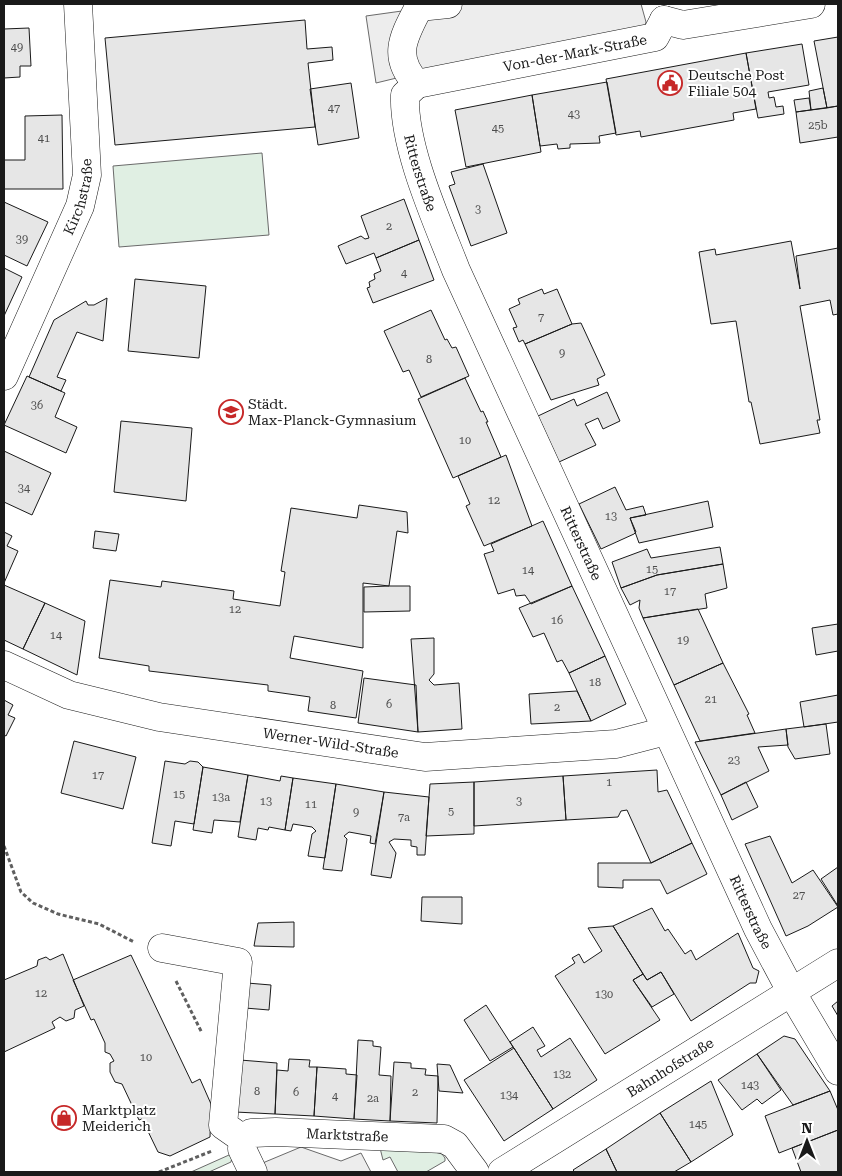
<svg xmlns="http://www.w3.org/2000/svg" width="842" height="1176" viewBox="0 0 842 1176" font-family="'Roboto Serif',serif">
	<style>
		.green { fill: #e0efe3; stroke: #6a6a6a }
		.parking { fill: #ededed; stroke: #6a6a6a }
		.building { fill: #e6e6e6; stroke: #1a1a1a }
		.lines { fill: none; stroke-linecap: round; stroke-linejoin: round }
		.minor-casing { stroke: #1a1a1a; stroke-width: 29 }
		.major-casing { stroke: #1a1a1a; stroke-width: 29 }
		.path { stroke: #5f5f5f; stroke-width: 3; stroke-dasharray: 4 2.5; stroke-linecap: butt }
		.minor { stroke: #fff; stroke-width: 28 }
		.major { stroke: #fff; stroke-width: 28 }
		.labels { text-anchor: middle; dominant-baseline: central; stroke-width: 4; stroke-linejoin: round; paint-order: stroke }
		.number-label { font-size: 11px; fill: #4d4d4d }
		.street-label { font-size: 14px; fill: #1a1a1a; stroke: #fff }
		.poi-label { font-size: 14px; fill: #1a1a1a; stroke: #fff; text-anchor: start }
	</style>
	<rect width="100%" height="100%" fill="#fff"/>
	<path class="green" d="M262 153 269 235 119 247 113 166Z
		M380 1148 435 1152 442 1154 445 1158V1161L426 1172H398L390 1157 383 1160Z
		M229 1155 232 1157 231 1162 209 1172H191Z"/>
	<path class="parking" d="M414 4H641L646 22 642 36 409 75 376 83 366 16 409 10Z
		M301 1147 341 1161 361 1153 371 1172H241Z"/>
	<path class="building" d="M305 20 307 49 332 47 333 60 308 63 315 127 115 145 105 38Z
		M29 28 31 66H20V77L4 78V29Z
		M838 37V106L827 108 814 41Z
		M802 44 809 85 768 92 769 98 774 97 776 107 783 106 784 114 758 118 746 53Z
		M746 53 756 109 733 113 734 120 641 137 640 131 616 135 606 79Z
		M607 82 616 133 599 136 600 143 570 144V148L558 149 557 144 540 146 532 95Z
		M351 83 359 138 318 145 310 89Z
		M823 88 827 108 811 110 809 91Z
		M532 95 541 152 466 167 455 110Z
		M809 98 811 110 796 112 794 100Z
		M838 106V137L800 143 796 112Z
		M62 115 63 189H4V160H25V116Z
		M483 164 507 233 471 246 449 186 455 184 451 172Z
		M404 199 419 240 376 258 374 253 346 264 338 246 361 236 365 239 369 238 361 216Z
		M4 202 48 222 27 266 4 255Z
		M419 240 434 280 373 303 367 288 370 287 369 282 375 279 374 274 381 271 376 258Z
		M791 241 800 289 796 256 838 248V314L833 315 830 300 800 306 820 420H817L820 433 760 444 751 402H749L736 321 711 324 699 252 715 249 716 255Z
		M4 268 22 277 4 316Z
		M135 279 206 286 199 358 128 351Z
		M542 289 544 294 557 289 572 324 525 344 523 340 519 342 513 328 517 327 509 309 520 304 518 299Z
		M107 298 103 341 77 332 57 377 66 380 61 391 29 377 54 320 86 301 88 305H94Z
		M431 310 445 340 447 339 452 348 456 347 469 376 421 397 409 370 403 372 384 331Z
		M581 323 605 375 597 379 599 385 551 400 525 344 572 324Z
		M27 376 65 393 55 417 77 427 66 453 4 425Z
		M465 378 481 412 483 411 488 422H486L501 457 453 478 418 399Z
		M607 392 620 421 603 429 598 418 585 424 596 445 559 462 538 416 574 399 577 406Z
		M121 421 192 428 186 501 114 492Z
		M4 451 51 473 32 515 4 502Z
		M506 455 532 526 484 546 466 506 470 504 458 476Z
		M615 487 626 510 643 506 646 515 630 518 636 532 634 534 601 549 579 504Z
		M708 501 713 527 639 543 630 518Z
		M359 505 407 512 408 533 397 531 389 586 363 583V648L294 636 290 658 363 671 356 718 308 711 310 697 268 691V685L149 671V666L99 658 110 580 161 587 162 581 234 591 233 599 280 606 285 572 281 571 291 508 357 518Z
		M543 521 572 586 531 604 525 595 516 596 514 589 498 594 484 554 494 551 491 544Z
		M95 531 119 534 116 551 93 548Z
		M4 532 12 536 7 546 18 551 4 583Z
		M720 547 723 564 657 575 621 588 612 562 647 549 651 558Z
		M723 564 727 588 705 594 707 608 643 618 639 608 640 600 630 605 621 588 657 575Z
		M4 585 45 603 23 649 4 640Z
		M389 586H410V611L364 612V587Z
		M572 586 605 656 569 673 562 660 557 662 544 633 533 637 519 608Z
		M45 603 85 621 77 675 23 649Z
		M698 609 723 663 674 685 643 618Z
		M838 624V651L816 655 812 628Z
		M434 638V674L429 680 434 685 459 683 462 729 418 732 411 639Z
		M605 656 626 704 591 721 569 673Z
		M723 663 749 714 747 715 755 733 700 741 674 685Z
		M364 678 416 685 418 732 358 723Z
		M577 691 591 721 531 724 529 694Z
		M838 695V722L804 727 800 702Z
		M4 700 13 705 8 715 15 718 6 736 4 735Z
		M826 724 830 754 795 759 788 747 786 729Z
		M786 729 788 745 758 747 769 771 721 795 695 742Z
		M74 741 136 757 123 809 61 793Z
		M165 761 185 764 190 761 198 762 203 767 194 824 175 821 171 846 152 843Z
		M203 767 248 775 240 822 214 820 212 833 193 830Z
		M657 770 658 792 667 790 692 843 651 863 627 810 621 811 618 817 566 820 563 776Z
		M248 775 280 781 281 776 293 778 285 830 269 827 268 830 258 828 256 840 238 837Z
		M563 776 566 820 474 826V782Z
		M293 778 336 784 325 858 308 856 312 834 316 831 312 827 293 824 291 831 285 830Z
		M474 782V834L426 836 430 784Z
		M746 782 758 807 732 820 721 795Z
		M336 784 384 792 375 844 370 843 371 836 349 832 344 836 347 839 342 871 323 869Z
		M384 792 429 797 425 855H417V847L411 846V840L394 839 389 842 396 853 391 878 371 875Z
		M770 836 792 883 813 870 838 907 808 926 786 936 745 844Z
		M692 843 707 874 667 894 660 880H623V888L598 887V863H651Z
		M838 867V906L821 879Z
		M422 897H462V924L421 921Z
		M652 908 665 931 668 929 685 954 691 950 696 960 738 933 753 968 759 971 756 983H750L691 1021 661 972 647 980 613 926Z
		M294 922V947L254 946 258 923Z
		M613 926 643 974 633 980 660 1020 605 1054 555 976 575 963 572 958 579 954 584 963 602 951 588 928Z
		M63 954 84 1006 75 1010 74 1018 66 1021 60 1017 52 1022 55 1028 4 1052V980L37 966 38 960 46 957 50 960Z
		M131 955 192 1083 200 1079 211 1104 210 1137 170 1156 158 1152 142 1119 139 1120 122 1084 115 1082 110 1072V1063L114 1061 110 1054 105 1052V1043L94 1019 91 1020 73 980Z
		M661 972 674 994 652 1007 633 980 643 974 647 980Z
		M247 983 271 985 269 1010 245 1008Z
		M838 1001V1016L832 1006Z
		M486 1005 513 1047 490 1061 464 1020Z
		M533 1027 545 1046 537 1050 541 1057 570 1038 597 1080 553 1109 510 1042Z
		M784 1036 795 1039 830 1091 793 1105 757 1054Z
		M358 1040 373 1041V1046L381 1047 379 1075 391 1076 390 1121 354 1119Z
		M514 1048 553 1109 504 1141 464 1080Z
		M757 1054 781 1090 762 1104 757 1099 742 1110 718 1080Z
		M289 1059 310 1060 309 1067H317L314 1116 275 1114 277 1070 288 1071Z
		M240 1060 277 1063 275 1114 235 1112Z
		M394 1062 411 1063V1068L426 1069 425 1075 438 1076 437 1123 390 1121Z
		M437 1064 450 1065 463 1093 439 1091Z
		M317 1067 346 1069V1074L357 1075 354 1119 314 1116Z
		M711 1081 733 1135 691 1162 660 1113Z
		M830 1091 838 1110V1130L779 1153 765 1116Z
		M660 1113 691 1162 674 1172H617L606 1149Z
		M838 1130V1172H801L792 1148Z
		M606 1149 617 1172H575L573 1170Z"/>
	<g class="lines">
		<defs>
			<g id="minor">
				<path d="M419 7 448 4"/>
				<path id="s1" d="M664 20 655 37 417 84 405 95C403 147 437 221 456 270L758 929 792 993 838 1071"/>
				<path d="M664 20 683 25 811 4"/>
				<path d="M417 84C391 56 404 36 419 7"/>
				<path id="s2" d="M4 376 80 206 87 175 78 4"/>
				<path id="s3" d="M4 665 69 695 159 717 425 757 616 744 666 731"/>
				<path d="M162 948 238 962 223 1125 243 1139"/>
				<path id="s4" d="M253 1172 242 1149 243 1139 251 1133 276 1132 444 1139 455 1145 475 1172"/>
			</g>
			<g id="major">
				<path id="s5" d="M502 1172 838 963"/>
			</g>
		</defs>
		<use href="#minor" class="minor-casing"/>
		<use href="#major" class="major-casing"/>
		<path class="path" d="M4 846 21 892 33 903 58 914 99 924 134 942
			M176 981 202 1033
			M159 1172 212 1151"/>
		<use href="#minor" class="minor"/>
		<use href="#major" class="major"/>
	</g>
	<defs>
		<symbol id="civic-ring" viewBox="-11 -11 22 22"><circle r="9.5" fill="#fff" stroke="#c62828" stroke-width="1.5"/><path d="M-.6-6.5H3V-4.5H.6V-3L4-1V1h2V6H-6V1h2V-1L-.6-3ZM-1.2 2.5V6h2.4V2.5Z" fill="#c62828"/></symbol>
		<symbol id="school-ring" viewBox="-11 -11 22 22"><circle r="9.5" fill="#fff" stroke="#c62828" stroke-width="1.5"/><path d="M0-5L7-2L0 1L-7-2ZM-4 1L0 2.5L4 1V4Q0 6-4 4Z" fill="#c62828"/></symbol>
		<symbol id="shop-ring" viewBox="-11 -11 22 22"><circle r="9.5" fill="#fff" stroke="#c62828" stroke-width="1.5"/><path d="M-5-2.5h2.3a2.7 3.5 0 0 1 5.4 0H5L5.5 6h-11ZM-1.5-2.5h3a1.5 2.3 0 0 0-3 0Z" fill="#c62828"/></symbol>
	</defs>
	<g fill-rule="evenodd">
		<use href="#civic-ring" x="656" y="69" width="28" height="28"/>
		<use href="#school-ring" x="217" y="398" width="28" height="28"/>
		<use href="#shop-ring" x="50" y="1104" width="28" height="28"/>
	</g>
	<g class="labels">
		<g class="number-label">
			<text x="17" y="47">49</text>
			<text x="334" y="108">47</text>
			<text x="574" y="114">43</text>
			<text x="818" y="125">25b</text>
			<text x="498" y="128">45</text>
			<text x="44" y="138">41</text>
			<text x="478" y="209">3</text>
			<text x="389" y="226">2</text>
			<text x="22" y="239">39</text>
			<text x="404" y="273">4</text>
			<text x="541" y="317">7</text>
			<text x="562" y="353">9</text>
			<text x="429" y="359">8</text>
			<text x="37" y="405">36</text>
			<text x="465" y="440">10</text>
			<text x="24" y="488">34</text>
			<text x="494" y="500">12</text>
			<text x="611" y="516">13</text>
			<text x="652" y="569">15</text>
			<text x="528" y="570">14</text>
			<text x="670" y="591">17</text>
			<text x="235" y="609">12</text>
			<text x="557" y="620">16</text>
			<text x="56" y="635">14</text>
			<text x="683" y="640">19</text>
			<text x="595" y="682">18</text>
			<text x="711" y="699">21</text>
			<text x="389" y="704">6</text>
			<text x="333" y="705">8</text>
			<text x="557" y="707">2</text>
			<text x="734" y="760">23</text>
			<text x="98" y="775">17</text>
			<text x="609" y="782">1</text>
			<text x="179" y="794">15</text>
			<text x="221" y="797">13a</text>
			<text x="266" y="801">13</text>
			<text x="519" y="801">3</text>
			<text x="311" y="804">11</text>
			<text x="451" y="811">5</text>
			<text x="356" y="812">9</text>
			<text x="404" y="817">7a</text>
			<text x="799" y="895">27</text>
			<text x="41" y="993">12</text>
			<text x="604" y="994">130</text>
			<text x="146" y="1057">10</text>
			<text x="562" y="1074">132</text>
			<text x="750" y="1085">143</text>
			<text x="257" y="1091">8</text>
			<text x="296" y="1092">6</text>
			<text x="415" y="1092">2</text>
			<text x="509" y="1095">134</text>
			<text x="335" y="1096">4</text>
			<text x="373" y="1098">2a</text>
			<text x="698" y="1124">145</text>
		</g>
		<g class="street-label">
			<text transform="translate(575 53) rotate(-11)">Von-der-Mark-Straße</text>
			<text stroke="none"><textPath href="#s1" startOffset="358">Ritterstraße</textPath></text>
			<text stroke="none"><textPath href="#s2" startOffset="195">Kirchstraße</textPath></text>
			<text stroke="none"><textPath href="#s1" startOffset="762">Ritterstraße</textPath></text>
			<text stroke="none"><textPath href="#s3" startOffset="338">Werner-Wild-Straße</textPath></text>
			<text stroke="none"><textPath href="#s1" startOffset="1168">Ritterstraße</textPath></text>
			<text stroke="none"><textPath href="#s5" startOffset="198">Bahnhofstraße</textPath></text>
			<text stroke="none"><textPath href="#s4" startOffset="142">Marktstraße</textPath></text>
		</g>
		<g class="poi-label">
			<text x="688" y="75">Deutsche Post<tspan x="688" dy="16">Filiale 504</tspan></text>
			<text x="248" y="404">Städt.<tspan x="248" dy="16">Max-Planck-Gymnasium</tspan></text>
			<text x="82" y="1110">Marktplatz<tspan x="82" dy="16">Meiderich</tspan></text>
		</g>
	</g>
	<rect width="842" height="1176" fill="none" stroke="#1a1a1a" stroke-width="10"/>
	<g transform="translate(807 1141)" stroke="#ffffff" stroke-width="4" paint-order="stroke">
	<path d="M0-4L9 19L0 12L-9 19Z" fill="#1a1a1a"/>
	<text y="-8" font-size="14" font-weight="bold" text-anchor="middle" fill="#1a1a1a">N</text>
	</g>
</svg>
